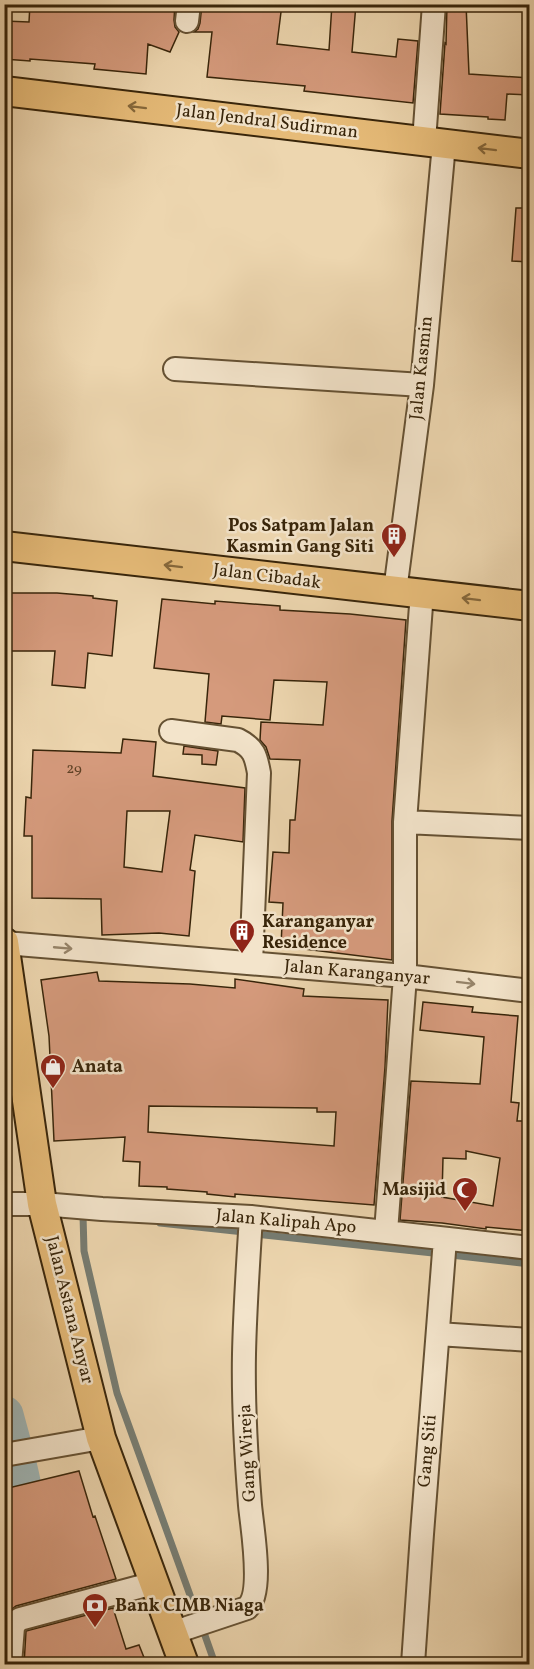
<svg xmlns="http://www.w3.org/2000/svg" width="534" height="1669" viewBox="0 0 534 1669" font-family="Vollkorn,serif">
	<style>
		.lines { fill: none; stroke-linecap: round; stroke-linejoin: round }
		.stream { stroke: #767c72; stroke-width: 7 }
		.river { stroke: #9fb6b7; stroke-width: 39 }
		.building { fill: #d59a7c; stroke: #38250a; stroke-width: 1.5; fill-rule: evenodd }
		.minor-casing { stroke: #655133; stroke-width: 26 }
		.major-casing { stroke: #38250a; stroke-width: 32 }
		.minor { stroke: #f3e4cb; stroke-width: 22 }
		.major { stroke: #e6bb78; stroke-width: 28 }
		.oneway { stroke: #86683b }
		.oneway2 { stroke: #96846a }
		.labels { text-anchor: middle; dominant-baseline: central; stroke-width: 5; stroke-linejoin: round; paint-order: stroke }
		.number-label { font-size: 15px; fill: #5f4226 }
		.street-label { font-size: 18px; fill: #38250a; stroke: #f3e4cb }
		.poi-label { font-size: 18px; font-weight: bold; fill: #38250a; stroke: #f3e4cb; text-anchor: start }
	</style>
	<rect width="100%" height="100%" fill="#edd6af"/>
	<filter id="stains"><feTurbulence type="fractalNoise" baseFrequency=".00333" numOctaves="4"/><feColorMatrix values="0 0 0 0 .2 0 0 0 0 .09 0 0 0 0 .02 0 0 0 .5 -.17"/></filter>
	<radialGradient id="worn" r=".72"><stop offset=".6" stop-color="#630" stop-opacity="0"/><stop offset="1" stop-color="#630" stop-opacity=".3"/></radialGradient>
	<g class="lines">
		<path class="stream" d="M83 1215 84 1251 117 1393 199 1620
			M160 1223 244 1232
			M255 1234 433 1253
			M451 1255 530 1264
			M202 1627 215 1664"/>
		<path class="river" d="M4 1415C14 1453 26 1489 26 1529L21 1534"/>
	</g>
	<path class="building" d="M30 4H175L174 20 175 27 179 32 170 52 148 44 146 74 94 69 95 64 30 59V61L4 59V21L29 22Z
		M202 4H282L277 44 329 50 332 4H356L352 52 396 57 398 39 418 41 413 103 304 91 305 86 207 77 212 32H194L198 29 200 23Z
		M447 4H466L469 74 530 78V95L507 94 505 120 488 119V117L440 114 445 43 446 44Z
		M516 208H530V262L512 261Z
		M11 593H57L93 596V598L117 601 112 656 88 653 85 688 52 685 55 651H11Z
		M162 599 215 604V601L280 606V610L350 614 406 620 392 821V960L281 946 283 903 269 902 273 852 289 853 290 820H295L300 760 270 759 266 747 260 740 261 722 323 725 327 682 274 680 270 720 222 716 221 724 205 722 209 674 154 668Z
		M123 739 156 742 153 776 245 788 243 842 195 835 190 870 195 871 189 936 159 933 102 935 101 899 32 898V836H24L26 797 31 798 33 750 121 753ZM127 811H170L162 872 124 867Z
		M184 746 218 751 216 765 202 764V755L183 754Z
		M97 972 99 981 190 984 235 988V979L304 989 303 996 388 1000 385 1067 374 1205 235 1194V1197L207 1194V1192L167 1189V1187L139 1186 140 1162 123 1161 125 1137 54 1141 49 1036 41 980ZM149 1106 317 1108V1112H336L334 1146 148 1132Z
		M423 1002 473 1007 472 1012 518 1016 511 1102 519 1103 517 1121H530V1231L486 1227V1229L442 1223 400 1220 411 1081 480 1084 484 1037 420 1030ZM466 1151 500 1158 493 1206 442 1197 443 1158 466 1159Z
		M79 1471 93 1517 95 1516 116 1579 16 1606 4 1615V1489Z
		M113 1608 126 1649 139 1645 147 1665H24L26 1631Z"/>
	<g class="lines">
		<defs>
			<path id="minor" d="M187 21 189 4
				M424 141 434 4
				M175 369 422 385
				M395 591 422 385 444 144
				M171 731 238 740C254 748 256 756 259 773L251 963
				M405 822 530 828
				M5 943 405 976 530 991
				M4 1204H42L102 1209 251 1217 530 1248
				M386 1232 405 976V822L422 592
				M438 1334 530 1340
				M4 1455 101 1438
				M172 1633 247 1608C264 1593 252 1528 250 1505 246 1455 243 1405 244 1354 245 1308 248 1263 251 1217
				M10 1664 13 1627 16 1622 20 1619 154 1583
				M413 1664 422 1534 445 1239"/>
			<path id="major" d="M4 91 530 154
				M4 546 530 606
				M4 942 42 1204 67 1303 101 1438 184 1664"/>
		</defs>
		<use href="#minor" class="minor-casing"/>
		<use href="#major" class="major-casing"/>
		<use href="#minor" class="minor"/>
		<use href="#major" class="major"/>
	</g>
	<defs><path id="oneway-shaft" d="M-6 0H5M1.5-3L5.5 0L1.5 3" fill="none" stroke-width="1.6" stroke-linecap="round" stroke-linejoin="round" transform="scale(1.5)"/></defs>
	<g class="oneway">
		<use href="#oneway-shaft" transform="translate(137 107) rotate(-173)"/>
		<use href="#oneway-shaft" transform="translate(487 149) rotate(-173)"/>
		<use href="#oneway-shaft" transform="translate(173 566) rotate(-173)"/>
		<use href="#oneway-shaft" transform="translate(471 599) rotate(-173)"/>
	</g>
	<g class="oneway2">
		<use href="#oneway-shaft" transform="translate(63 948) rotate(5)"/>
		<use href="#oneway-shaft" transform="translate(466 983) rotate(7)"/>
	</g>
	<defs>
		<symbol id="building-pin" viewBox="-11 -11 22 30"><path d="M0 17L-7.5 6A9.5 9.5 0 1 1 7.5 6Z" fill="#8f2418" stroke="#f3e4cb"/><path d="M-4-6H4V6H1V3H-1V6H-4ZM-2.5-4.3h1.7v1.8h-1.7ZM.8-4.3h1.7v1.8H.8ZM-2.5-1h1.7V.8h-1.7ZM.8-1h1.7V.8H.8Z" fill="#fff"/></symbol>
		<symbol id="shop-pin" viewBox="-11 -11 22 30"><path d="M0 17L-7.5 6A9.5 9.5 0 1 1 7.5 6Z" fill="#8f2418" stroke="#f3e4cb"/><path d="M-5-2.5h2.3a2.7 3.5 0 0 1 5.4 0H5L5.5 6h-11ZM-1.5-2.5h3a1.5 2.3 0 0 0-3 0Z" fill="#fff"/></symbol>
		<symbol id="mosque-pin" viewBox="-11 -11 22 30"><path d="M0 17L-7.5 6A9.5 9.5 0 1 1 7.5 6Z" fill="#8f2418" stroke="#f3e4cb"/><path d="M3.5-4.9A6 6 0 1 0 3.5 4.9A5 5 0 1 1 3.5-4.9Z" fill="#fff"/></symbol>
		<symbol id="bank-pin" viewBox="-11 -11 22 30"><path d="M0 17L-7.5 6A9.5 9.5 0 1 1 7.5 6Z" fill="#8f2418" stroke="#f3e4cb"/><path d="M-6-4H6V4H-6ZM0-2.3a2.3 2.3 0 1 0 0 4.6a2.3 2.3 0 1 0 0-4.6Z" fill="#fff"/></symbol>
	</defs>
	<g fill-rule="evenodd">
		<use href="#building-pin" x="379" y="521" width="30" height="40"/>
		<use href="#building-pin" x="227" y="917" width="30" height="40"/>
		<use href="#shop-pin" x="38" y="1052" width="30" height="40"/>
		<use href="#mosque-pin" x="450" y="1175" width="30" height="40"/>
		<use href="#bank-pin" x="80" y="1591" width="30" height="40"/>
	</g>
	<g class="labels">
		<g class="number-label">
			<text x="74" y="769">29</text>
		</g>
		<g class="street-label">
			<text transform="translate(267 122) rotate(7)">Jalan Jendral Sudirman</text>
			<text transform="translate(422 368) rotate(-84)">Jalan Kasmin</text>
			<text transform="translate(267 577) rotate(7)">Jalan Cibadak</text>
			<text transform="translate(357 973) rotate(5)">Jalan Karanganyar</text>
			<text transform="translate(286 1222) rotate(5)">Jalan Kalipah Apo</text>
			<text transform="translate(69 1310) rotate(76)">Jalan Astana Anyar</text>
			<text transform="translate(428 1451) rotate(-85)">Gang Siti</text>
			<text transform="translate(248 1453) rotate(-93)">Gang Wireja</text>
		</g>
		<g class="poi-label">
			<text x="374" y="526" text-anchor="end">Pos Satpam Jalan<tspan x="374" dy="21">Kasmin Gang Siti</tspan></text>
			<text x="262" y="922">Karanganyar<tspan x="262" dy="21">Residence</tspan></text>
			<text x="72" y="1067">Anata</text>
			<text x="446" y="1190" text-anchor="end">Masijid</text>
			<text x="115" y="1606">Bank CIMB Niaga</text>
		</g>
	</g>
	<rect width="534" height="1669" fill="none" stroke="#edd6af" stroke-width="24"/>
	<rect x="6" y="6" width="522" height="1657" fill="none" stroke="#38250a" stroke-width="3"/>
	<rect x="12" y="12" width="510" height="1645" fill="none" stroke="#38250a" stroke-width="1.5"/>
	<rect width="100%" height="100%" filter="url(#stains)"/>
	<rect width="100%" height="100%" fill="url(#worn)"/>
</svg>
